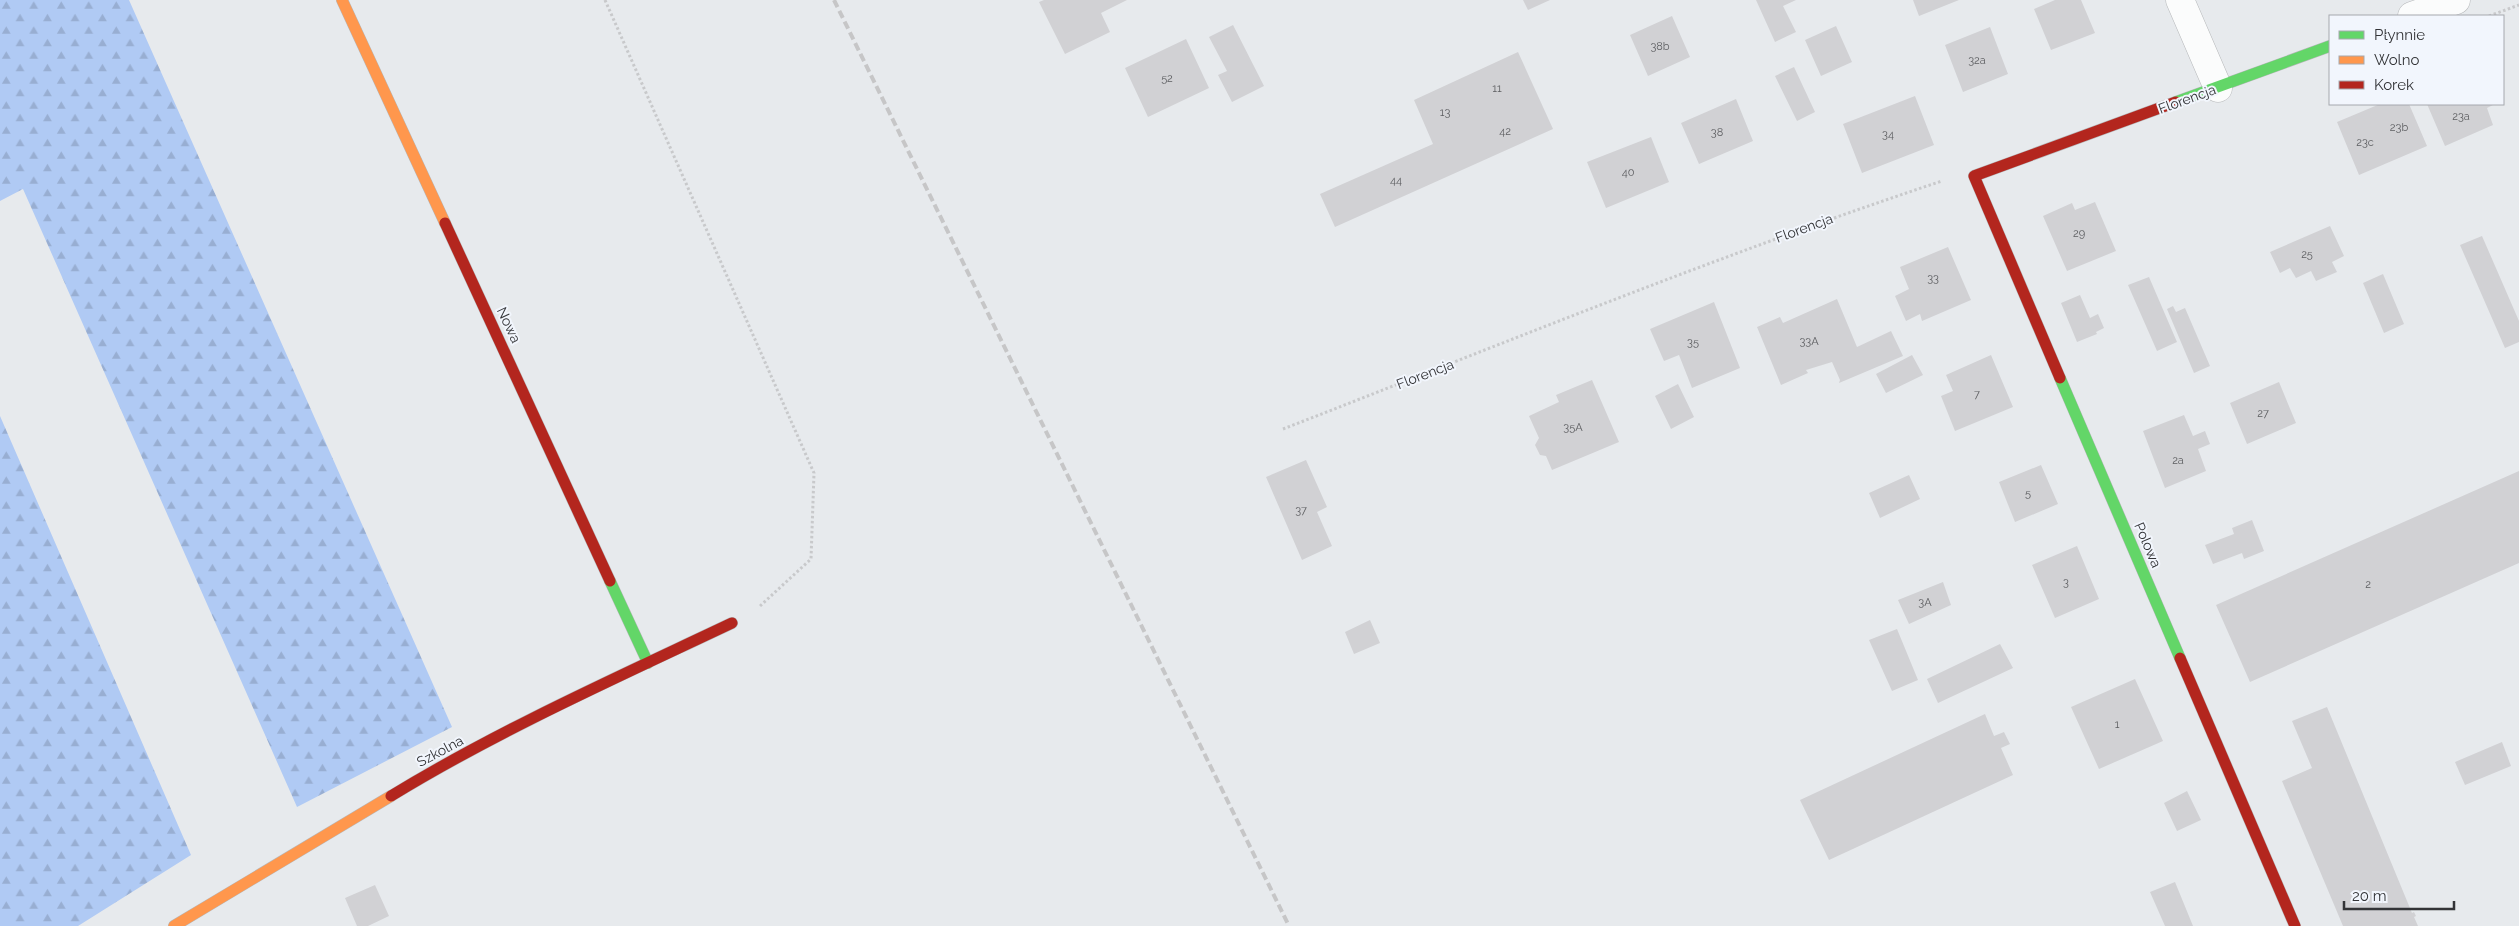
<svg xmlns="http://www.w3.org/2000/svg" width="2519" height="926" viewBox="0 0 2519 926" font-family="Raleway,sans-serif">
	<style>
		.forest { fill: url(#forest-firs) }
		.building { fill: #d1d1d4 }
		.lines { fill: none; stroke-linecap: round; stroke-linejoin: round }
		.street-casing { stroke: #b6b8ba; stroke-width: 29 }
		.fast-casing { stroke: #b6b8ba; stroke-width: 12 }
		.slow-casing { stroke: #b6b8ba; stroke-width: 12 }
		.jam-casing { stroke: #b6b8ba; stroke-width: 12 }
		.path { stroke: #c8c9cb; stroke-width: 3; stroke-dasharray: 2.5 2.5; stroke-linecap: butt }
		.street { stroke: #fbfcfc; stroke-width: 28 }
		.fast { stroke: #63d668; stroke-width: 11 }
		.slow { stroke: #ff974d; stroke-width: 11 }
		.jam { stroke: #b3261e; stroke-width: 11 }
		.rail { stroke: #c6c6c7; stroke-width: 4; stroke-dasharray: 8 4; stroke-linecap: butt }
		.labels { text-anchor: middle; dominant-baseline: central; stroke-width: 4; stroke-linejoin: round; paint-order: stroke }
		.number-label { font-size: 11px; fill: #5d5e61 }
		.street-label { font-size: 14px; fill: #333437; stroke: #f2f6fd }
	</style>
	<defs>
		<pattern id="forest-firs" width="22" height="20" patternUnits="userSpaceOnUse" patternTransform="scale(1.25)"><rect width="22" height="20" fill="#b0caf4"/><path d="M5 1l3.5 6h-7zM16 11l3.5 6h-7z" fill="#98aed2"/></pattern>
	</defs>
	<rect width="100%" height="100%" fill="#e7eaed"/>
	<path class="forest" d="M0 0H129L452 727 297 807 23 189 0 201Z
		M0 416 191 855 78 926H0Z"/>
	<path class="building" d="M1044 0H1127L1101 13 1110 32 1065 54 1039 2Z
		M1523 0H1550L1528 10Z
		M1756 0H1796L1783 6 1796 32 1775 42Z
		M1913 0H1959L1919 16Z
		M2055 0H2081L2095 33 2051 50 2034 9Z
		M1672 16 1690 57 1648 76 1630 35Z
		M1233 25 1264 86 1232 102 1218 75 1227 71 1209 37Z
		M1836 26 1852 62 1821 76 1805 40Z
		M1990 27 2008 74 1963 92 1945 45Z
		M1186 39 1209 88 1148 117 1125 68Z
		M1518 52 1553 129 1335 227 1320 194 1433 144 1414 100Z
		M1794 67 1815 112 1797 121 1775 76Z
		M1915 96 1934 145 1862 173 1843 124Z
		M1736 99 1753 141 1699 164 1681 123Z
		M2380 104H2409L2427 146 2359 175 2337 122Z
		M2427 104H2495L2487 108 2493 125 2445 146Z
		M1651 137 1669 182 1606 208 1587 162Z
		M2095 202 2116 251 2067 271 2043 216 2072 203 2075 210Z
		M2330 226 2344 256 2332 262 2337 272 2316 281 2311 271 2296 278 2290 268 2280 273 2270 252Z
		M2482 236 2519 321V342L2505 348 2460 245Z
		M1948 247 1971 300 1922 321 1920 314 1906 321 1895 296 1909 289 1900 267Z
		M2383 274 2404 324 2384 333 2363 283Z
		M2149 277 2177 342 2157 351 2128 285Z
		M2080 295 2090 318 2098 314 2104 328 2096 332 2097 334 2077 342 2061 303Z
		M1837 299 1857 347 1891 331 1903 356 1839 383 1840 380 1832 362 1806 370 1808 373 1781 385 1757 327 1780 317 1783 323Z
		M1714 302 1740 368 1692 388 1679 355 1664 361 1650 329Z
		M2173 306 2176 312 2185 308 2210 366 2194 373 2167 309Z
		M1912 355 1923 375 1886 393 1876 374Z
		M1991 355 2013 407 1955 431 1941 396 1953 391 1946 375Z
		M1592 380 1619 442 1552 470 1546 456 1540 455 1535 445 1539 438 1529 416 1559 402 1556 395Z
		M2279 382 2296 423 2247 444 2230 403Z
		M1678 384 1694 417 1671 429 1655 396Z
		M2184 415 2193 436 2205 431 2210 444 2198 449 2206 471 2165 488 2143 431Z
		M1306 460 1327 507 1317 512 1332 546 1302 560 1266 477Z
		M2041 465 2058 504 2015 522 1999 482Z
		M2519 471V563L2250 682 2216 605Z
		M1909 475 1920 499 1880 518 1869 493Z
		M2252 520 2264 551 2244 559 2242 553 2213 564 2205 545 2234 534 2232 528Z
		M2077 546 2099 599 2055 618 2032 565Z
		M1943 582 1951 605 1909 624 1898 600Z
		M1370 620 1380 643 1354 654 1345 632Z
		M1897 629 1918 680 1892 691 1869 640Z
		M2000 644 2013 668 1938 703 1927 679Z
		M2135 679 2163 741 2099 769 2071 707Z
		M2327 707 2412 913 2414 912 2416 916 2414 917 2418 926H2343L2282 781 2312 768 2292 721Z
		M1985 714 1994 736 2004 732 2010 744 2001 748 2013 775 1829 860 1800 800Z
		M2502 742 2511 766 2465 785 2455 762Z
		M2187 791 2201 820 2177 831 2164 803Z
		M2175 882 2193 926H2165L2150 892Z
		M375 885 389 916 368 926H357L345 898Z"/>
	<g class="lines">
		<defs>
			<path id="street" d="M2180 0 2218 88
				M2412 16 2456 0"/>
			<path id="fast" d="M2176 102 2330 46
				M2060 378 2180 658
				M610 581 648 663"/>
			<path id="slow" d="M342 0 445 223
				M174 926 391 796"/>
			<path id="jam" d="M445 223 610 581
				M2060 378 1974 176 2176 102
				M2180 658 2295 926
				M391 796C499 730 618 677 732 623"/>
		</defs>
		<use href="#street" class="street-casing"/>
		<use href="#fast" class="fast-casing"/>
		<use href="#slow" class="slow-casing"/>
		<use href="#jam" class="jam-casing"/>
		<path class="path" d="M605 0 814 473 811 559 760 606
			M2489 16 2519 5
			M1283 429C1502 344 1719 255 1942 181"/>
		<use href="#street" class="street"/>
		<use href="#fast" class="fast"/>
		<use href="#slow" class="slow"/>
		<use href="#jam" class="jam"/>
		<path class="rail" d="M834 0 1289 926"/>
	</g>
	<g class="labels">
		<g class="number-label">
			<text x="1660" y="46">38b</text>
			<text x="1977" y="60">32a</text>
			<text x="1167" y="78">52</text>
			<text x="1497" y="88">11</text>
			<text x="1445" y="112">13</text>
			<text x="2461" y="116">23a</text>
			<text x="2399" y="127">23b</text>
			<text x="1505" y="131">42</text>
			<text x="1717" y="132">38</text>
			<text x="1888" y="134">34</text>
			<text x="2365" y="142">23c</text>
			<text x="1628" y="172">40</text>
			<text x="1396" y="180">44</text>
			<text x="2079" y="233">29</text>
			<text x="2307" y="254">25</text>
			<text x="1933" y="278">33</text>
			<text x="1809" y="341">33A</text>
			<text x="1693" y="342">35</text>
			<text x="1977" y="394">7</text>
			<text x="2263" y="413">27</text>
			<text x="1573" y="427">35A</text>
			<text x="2178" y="460">2a</text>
			<text x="2028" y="493">5</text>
			<text x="1301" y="510">37</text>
			<text x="2066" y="582">3</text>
			<text x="2368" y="584">2</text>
			<text x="1925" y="602">3A</text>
			<text x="2117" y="724">1</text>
		</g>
		<g class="street-label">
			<text transform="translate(2187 99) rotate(-20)">Florencja</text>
			<text transform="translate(1804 228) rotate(-20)">Florencja</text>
			<text transform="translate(509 325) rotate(65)">Nowa</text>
			<text transform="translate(1425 374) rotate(-21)">Florencja</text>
			<text transform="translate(2148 545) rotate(67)">Polowa</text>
			<text transform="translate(440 751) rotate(-28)">Szkolna</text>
		</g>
	</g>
	<rect x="2329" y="15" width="175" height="90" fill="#f2f6fd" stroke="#a6a8ae"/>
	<rect x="2339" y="31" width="25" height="8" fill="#63d668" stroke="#a6a8ae"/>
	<text x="2374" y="40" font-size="15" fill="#333437">Płynnie</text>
	<rect x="2339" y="56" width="25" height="8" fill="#ff974d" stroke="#a6a8ae"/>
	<text x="2374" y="65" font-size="15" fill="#333437">Wolno</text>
	<rect x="2339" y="81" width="25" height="8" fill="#b3261e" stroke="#a6a8ae"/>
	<text x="2374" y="90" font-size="15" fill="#333437">Korek</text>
	<path d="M2344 901v8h110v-8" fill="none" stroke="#333437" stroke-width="2.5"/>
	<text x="2352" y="901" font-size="15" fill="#333437" stroke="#f2f6fd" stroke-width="4" paint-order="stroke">20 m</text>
</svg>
